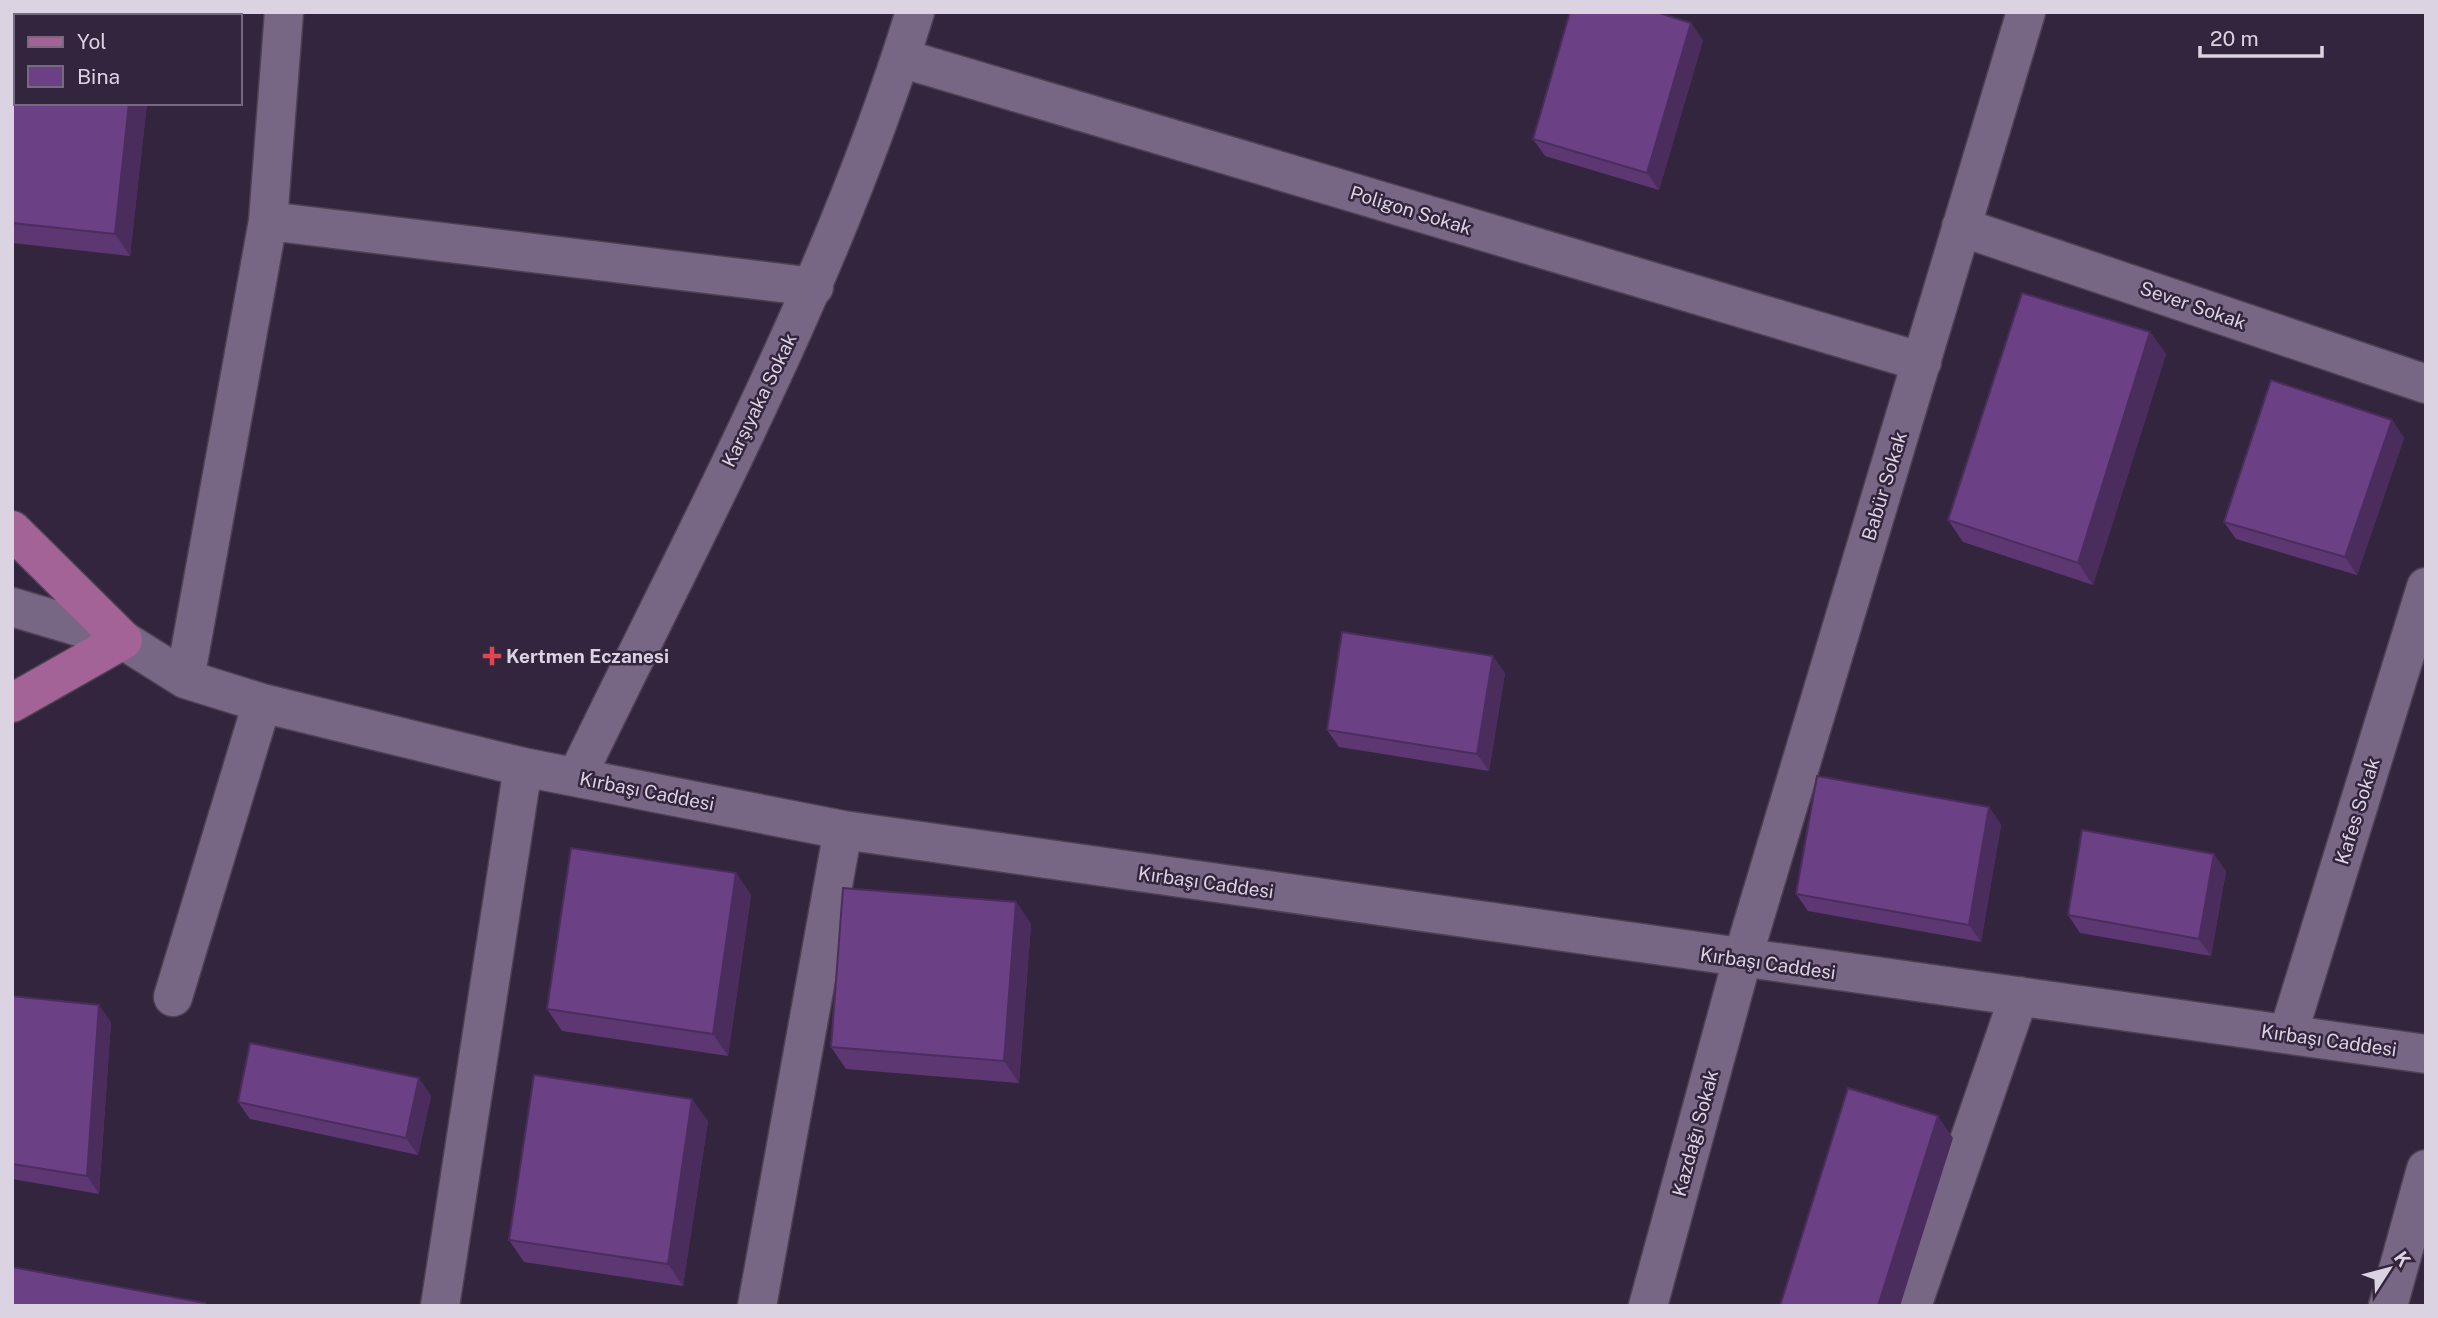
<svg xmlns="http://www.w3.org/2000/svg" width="2438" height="1318" viewBox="0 0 2438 1318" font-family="'Public Sans',sans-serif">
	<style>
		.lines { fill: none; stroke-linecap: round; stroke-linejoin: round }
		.minor-casing { stroke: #4e4155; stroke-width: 41 }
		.major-casing { stroke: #4e4155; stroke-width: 41 }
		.minor { stroke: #786784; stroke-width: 38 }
		.major { stroke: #a36397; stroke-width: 38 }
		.wall { fill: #5c3772 }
		.shaded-wall { fill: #4b2d5d }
		.building { fill: #6b4085; stroke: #4b2d5d; stroke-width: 2 }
		.health-dot { fill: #e0444e; stroke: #34253e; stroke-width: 2.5 }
		.labels { text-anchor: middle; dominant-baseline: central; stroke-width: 5; stroke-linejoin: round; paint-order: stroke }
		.street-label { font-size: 19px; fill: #dbd2e2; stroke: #34253e }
		.poi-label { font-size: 19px; font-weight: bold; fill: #dbd2e2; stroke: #34253e; text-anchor: start }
	</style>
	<rect width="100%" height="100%" fill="#34253e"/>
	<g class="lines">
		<defs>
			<path id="minor" d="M901 58 1922 362
				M268 221 814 287
				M1961 227 2426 384
				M12 607 123 640 185 679 262 703 523 767 843 830 2426 1054
				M185 679 268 221 284 12
				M577 776C698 526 833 279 915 12
				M173 997 262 703
				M2288 1034 2426 587
				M440 1306 523 767
				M757 1306 843 830
				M1648 1306 1742 960 2026 12
				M1912 1306 2019 996
				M2388 1306 2426 1169"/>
			<path id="major" d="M12 530 123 640 12 703"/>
		</defs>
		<use href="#minor" class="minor-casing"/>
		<use href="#major" class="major-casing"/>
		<use href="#minor" class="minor"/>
		<use href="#major" class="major"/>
	</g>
	<path class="wall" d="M1703 40 1659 190 1545 156 1533 139Z
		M12 53 16 103H147L130 256 12 243Z
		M2150 332 2166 354 2093 585 1963 542 1948 520Z
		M2392 420 2404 438 2357 575 2236 539 2224 522Z
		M1505 673 1489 771 1339 747 1327 730Z
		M1989 807 2001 825 1981 942 1808 911 1796 894Z
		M2226 871 2211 956 2080 933 2068 915Z
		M736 873 751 895 728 1056 562 1031 547 1009Z
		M1016 902 1031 924 1019 1083 846 1069 831 1047Z
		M12 996 111 1022 99 1194 12 1179Z
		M431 1096 418 1155 250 1119 238 1102Z
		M708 1121 683 1286 524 1262 509 1240Z"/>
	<path class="shaded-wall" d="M1691 23 1703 40 1659 190 1647 173Z
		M129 103H147L130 256 115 234Z
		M2150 332 2166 354 2093 585 2078 563Z
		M2392 420 2404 438 2357 575 2345 557Z
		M1493 656 1505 673 1489 771 1477 754Z
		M1989 807 2001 825 1981 942 1969 925Z
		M2214 854 2226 871 2211 956 2199 939Z
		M736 873 751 895 728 1056 713 1034Z
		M1016 902 1031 924 1019 1083 1004 1061Z
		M99 1005 111 1022 99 1194 87 1176Z
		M419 1078 431 1096 418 1155 406 1138Z
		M692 1099 708 1121 683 1286 668 1264Z
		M1938 1116 1953 1138 1900 1306H1878Z"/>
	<path class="building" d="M1570 12H1656L1691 23 1647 173 1533 139Z
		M12 53 16 54V103H129L115 234 12 223Z
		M2022 293 2150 332 2078 563 1948 520Z
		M2271 380 2392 420 2345 557 2224 522Z
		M1342 632 1493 656 1477 754 1327 730Z
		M1817 776 1989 807 1969 925 1796 894Z
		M2082 830 2214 854 2199 939 2068 915Z
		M571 848 736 873 713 1034 547 1009Z
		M843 888 1016 902 1004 1061 831 1047Z
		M12 996 99 1005 87 1176 12 1164Z
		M250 1043 419 1078 406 1138 238 1102Z
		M534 1075 692 1099 668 1264 509 1240Z
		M1848 1088 1938 1116 1878 1306H1780Z
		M12 1267 205 1303V1306H12Z"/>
	<path class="health-dot" d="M488.5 645.5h7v7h7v7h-7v7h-7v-7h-7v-7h7z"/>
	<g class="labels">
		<g class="street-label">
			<text transform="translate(1411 210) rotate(17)">Poligon Sokak</text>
			<text transform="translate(2193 305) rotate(19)">Sever Sokak</text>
			<text transform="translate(759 400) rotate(-64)">Karşıyaka Sokak</text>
			<text transform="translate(1884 486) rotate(-73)">Babür Sokak</text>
			<text transform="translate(647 791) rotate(11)">Kırbaşı Caddesi</text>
			<text transform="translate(2357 811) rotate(-73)">Kafes Sokak</text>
			<text transform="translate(1206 882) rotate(8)">Kırbaşı Caddesi</text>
			<text transform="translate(1768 963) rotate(8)">Kırbaşı Caddesi</text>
			<text transform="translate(2329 1040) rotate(8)">Kırbaşı Caddesi</text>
			<text transform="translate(1695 1133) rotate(-75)">Kazdağı Sokak</text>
		</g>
		<g class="poi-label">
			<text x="506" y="656">Kertmen Eczanesi</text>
		</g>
	</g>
	<rect width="2438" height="1318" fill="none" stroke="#dbd2e2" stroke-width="28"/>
	<rect x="14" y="14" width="228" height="91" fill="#34253e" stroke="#776a80" stroke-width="2"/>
	<rect x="28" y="37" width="35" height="10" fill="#a36397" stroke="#776a80" stroke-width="2"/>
	<text x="77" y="49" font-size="21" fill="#dbd2e2">Yol</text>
	<rect x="28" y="66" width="35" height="21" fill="#6b4085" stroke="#776a80" stroke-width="2"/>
	<text x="77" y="84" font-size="21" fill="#dbd2e2">Bina</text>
	<g transform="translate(2389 1269) rotate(54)" stroke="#34253e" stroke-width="5" paint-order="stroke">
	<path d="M0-5L12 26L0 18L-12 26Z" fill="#dbd2e2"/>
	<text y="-10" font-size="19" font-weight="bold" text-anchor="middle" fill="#dbd2e2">K</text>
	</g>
	<path d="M2200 46v10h122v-10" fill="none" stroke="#dbd2e2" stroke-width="3.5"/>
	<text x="2210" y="46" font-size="21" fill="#dbd2e2" stroke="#34253e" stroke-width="5" paint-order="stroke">20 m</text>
</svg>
